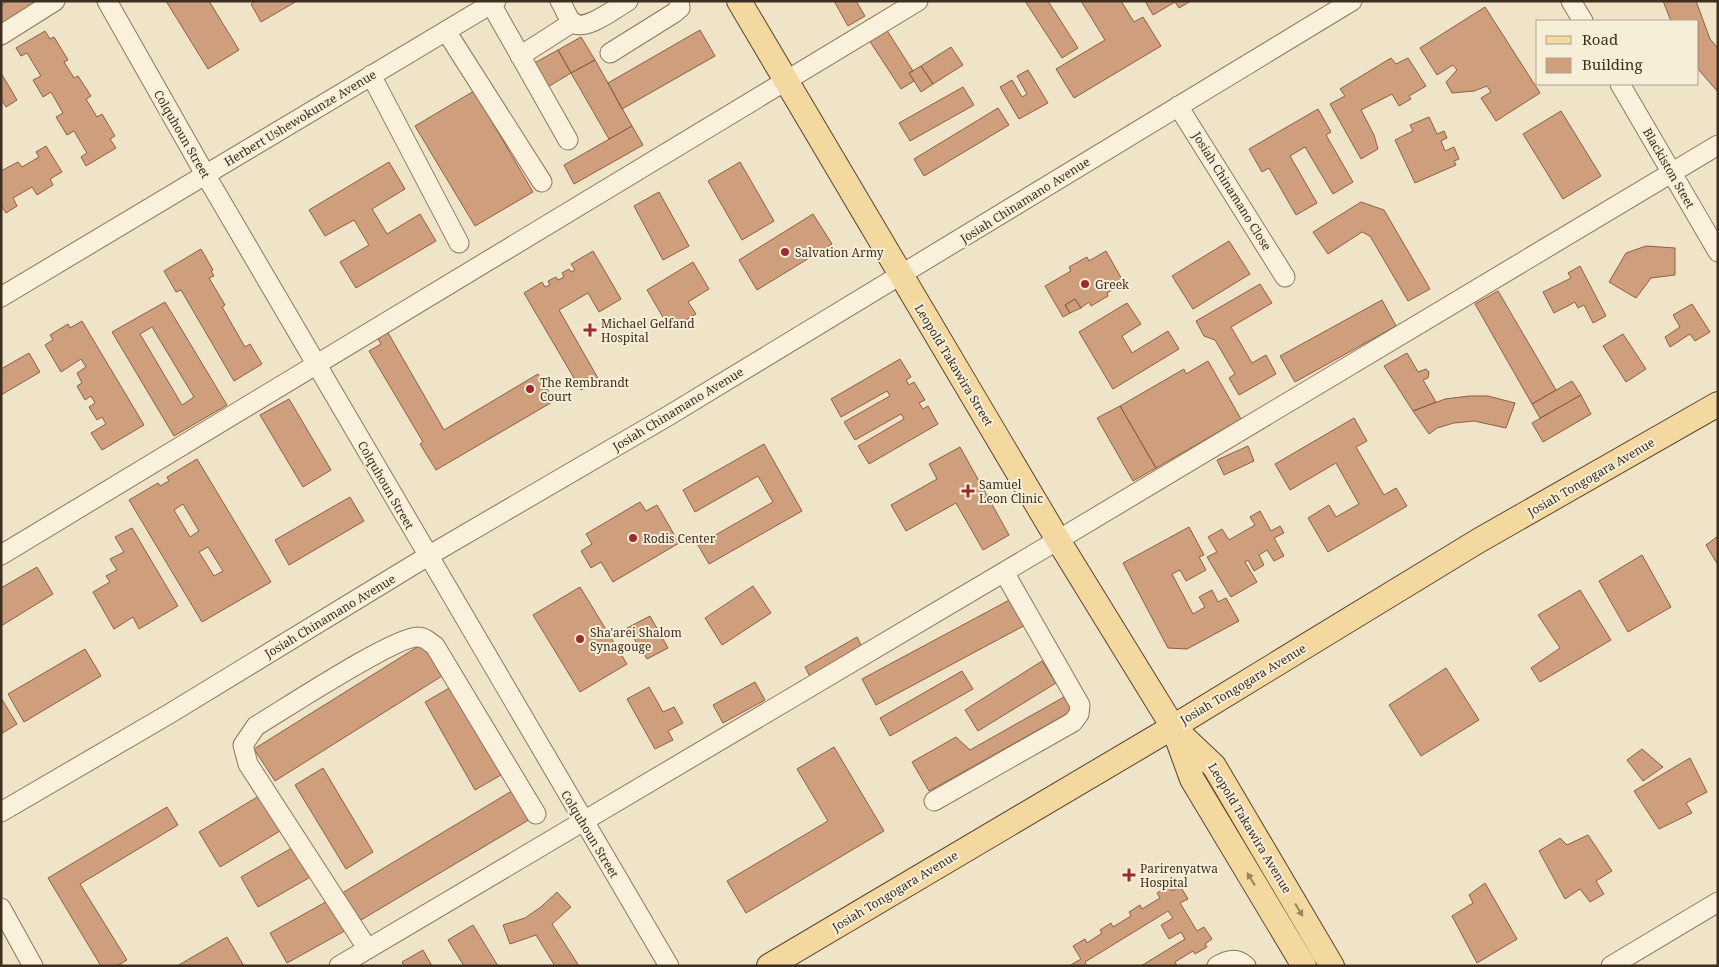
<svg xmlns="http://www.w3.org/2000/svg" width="1719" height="967" viewBox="0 0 1719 967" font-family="'Noto Serif',serif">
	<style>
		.building { fill: #cf9f7d; stroke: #8d5f41; fill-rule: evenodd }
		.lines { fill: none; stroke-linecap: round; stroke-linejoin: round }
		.minor-casing { stroke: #8d765c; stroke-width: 21 }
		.major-casing { stroke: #5b4430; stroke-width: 26 }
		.minor { stroke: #faf1dc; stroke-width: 19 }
		.major { stroke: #f3d9a0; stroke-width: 24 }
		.oneway { fill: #988460 }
		.poi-dot { fill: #9e2a2b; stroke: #f7eed8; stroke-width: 2 }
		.labels { text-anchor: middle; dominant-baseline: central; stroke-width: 4; stroke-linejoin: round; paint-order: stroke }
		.street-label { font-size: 12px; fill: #3d2e20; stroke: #f7eed8 }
		.poi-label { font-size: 12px; fill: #3d2e20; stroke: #f7eed8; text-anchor: start }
	</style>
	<rect width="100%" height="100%" fill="#f0e4c8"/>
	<path class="building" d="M8 1H44L1 28V5Z
		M166 1H209L239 50 208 69Z
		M256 1H297L261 22 251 4Z
		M834 1H856L865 16 848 26Z
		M1025 1H1048L1078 48 1062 58Z
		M1081 1H1121L1134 22 1143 17 1161 46 1074 98 1056 69 1105 40Z
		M1145 1H1191L1179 8 1175 2 1153 15Z
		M1663 1H1696L1710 39 1718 48V92L1698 69V21H1671Z
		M1485 7 1540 93 1496 121 1481 98 1491 92 1487 86 1474 91 1452 93 1446 82 1457 70 1453 65 1437 75 1420 48Z
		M886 29 913 71 909 73 914 81 901 89 869 40Z
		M700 30 715 56 622 109 608 83Z
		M45 31 50 39 54 37 68 60 64 62 74 78 78 76 91 96 86 99 97 117 102 114 115 136 110 139 116 148 86 166 81 157 87 153 74 131 67 135 56 117 63 113 51 92 43 97 33 80 41 76 27 53 21 56 16 48Z
		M581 37 595 60 571 73 558 50Z
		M951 47 963 65 933 84 921 66Z
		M558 50 571 73 543 90 529 66Z
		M1391 58 1396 64 1408 58 1426 86 1409 96 1411 99 1399 106 1392 94 1361 110 1374 135 1378 149 1361 159 1330 104 1345 96 1340 89Z
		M595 60 632 126 609 139 571 73Z
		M921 66 933 84 921 92 909 73Z
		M1028 70 1048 103 1019 119 1000 87 1012 80 1022 97 1027 94 1017 76Z
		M1 73 17 100 6 107 1 99Z
		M963 87 974 105 910 141 899 123Z
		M474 91 533 192 475 226 415 126Z
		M998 108 1009 125 924 176 914 159Z
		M1318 109 1331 132 1326 135 1353 182 1333 194 1305 147 1290 156 1317 203 1296 215 1269 168 1262 172 1249 149Z
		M1561 111 1601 176 1563 199 1523 134Z
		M1429 117 1437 134 1444 131 1447 138 1441 141 1445 151 1454 147 1459 159 1454 161 1456 165 1415 183 1395 140 1413 131 1410 125Z
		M632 126 643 145 574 184 564 165Z
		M46 146 62 172 50 179 53 185 37 195 32 187 13 198 17 206 6 213 1 205V171L18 162 22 167 39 157 36 152Z
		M389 162 405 189 372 209 387 234 420 214 436 241 356 288 340 262 369 245 354 220 325 236 309 210Z
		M740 162 774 221 742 240 708 181Z
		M659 192 689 246 663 260 634 206Z
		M1361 202 1384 210 1430 289 1408 301 1370 236 1362 232 1328 254 1313 232Z
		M813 214 832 244 757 290 739 260Z
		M1229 241 1250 274 1193 309 1172 276Z
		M1646 246 1675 248V275L1651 278 1636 298 1609 282 1626 253Z
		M201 249 213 270 211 271 214 276 209 278 225 305 222 307 245 347 250 344 262 364 234 381 181 290 176 292 164 271Z
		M593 251 621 299 599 312 588 293 559 310 599 380 581 390 524 293 542 282 545 287 550 285 548 281 556 277 558 280 564 277 562 273 569 269 571 272 575 270 571 264Z
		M1106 251 1124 283 1107 293 1108 296 1091 306 1089 302 1081 308 1075 299 1065 305 1070 313 1063 317 1045 286 1071 271 1069 267 1087 257 1089 261Z
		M693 262 709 289 688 302 696 314 670 329 647 290Z
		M1580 266 1606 316 1593 323 1584 305 1578 308 1575 302 1554 313 1543 292 1571 278 1568 273Z
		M1260 284 1272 303 1231 327 1252 363 1266 355 1276 374 1239 395 1229 378 1235 374 1215 340 1204 336 1196 321Z
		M1498 291 1556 390 1532 404 1475 304Z
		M1075 299 1081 308 1070 313 1065 305Z
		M1382 300 1396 326 1295 382 1280 356Z
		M165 302 227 405 174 436 112 332ZM152 327 194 397 182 405 140 334Z
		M1127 303 1141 324 1122 336 1132 353 1168 331 1179 349 1113 389 1079 332Z
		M1692 304 1710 332 1695 341 1690 334 1670 347 1665 337 1680 327 1673 315Z
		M82 321 144 425 102 450 91 433 106 424 102 417 97 420 89 407 95 403 91 396 85 400 77 386 82 383 77 373 86 367 81 359 61 372 45 345 53 340 50 335 68 324 70 328Z
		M387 331 444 430 538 374 554 401 436 470 420 444 423 442 369 351 381 344 377 337Z
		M1623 334 1646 369 1626 382 1603 346Z
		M29 353 40 372 1 395V369Z
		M1407 353 1418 372 1426 369 1429 372 1428 378 1423 380 1436 402 1413 411 1384 366Z
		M900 359 911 377 906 380 909 385 914 382 925 400 919 403 923 409 928 406 938 424 869 464 858 446 904 419 901 414 855 440 844 422 890 396 887 391 841 417 831 399Z
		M1208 361 1241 419 1156 468 1120 406 1184 369 1186 374Z
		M1572 381 1581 395 1540 418 1532 404Z
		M1581 395 1591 414 1543 442 1532 423Z
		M1469 396H1488L1515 403 1506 428 1474 421 1454 423 1437 428 1429 434 1413 411 1445 399Z
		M289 399 331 470 303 487 260 415Z
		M1120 406 1156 468 1133 481 1097 418Z
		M1354 418 1367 441 1356 447 1384 495 1396 488 1407 506 1328 552 1308 518 1329 505 1336 517 1359 504 1336 463 1290 490 1275 464Z
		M764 444 802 511 709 564 698 545 773 502 758 476 695 512 683 490Z
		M1248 446 1254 461 1224 475 1217 460Z
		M960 447 1009 535 983 550 956 503 906 531 891 505 937 479 929 464Z
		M197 459 271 582 202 622 129 500 158 483 160 486 169 481 167 477ZM183 504 199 531 190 537 174 510ZM208 547 223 571 214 576 199 552Z
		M350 497 364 521 289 565 275 540Z
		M640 502 646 511 657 505 679 543 613 582 601 562 591 568 581 551 592 544 586 534Z
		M1260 511 1271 531 1280 526 1284 533 1274 538 1284 556 1274 561 1267 550 1259 555 1264 565 1254 571 1248 560 1245 562 1257 582 1231 597 1207 557 1217 552 1208 537 1222 529 1229 540 1255 525 1250 517Z
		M1189 527 1204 555 1199 557 1206 570 1186 581 1180 570 1172 574 1193 614 1205 607 1199 597 1212 590 1218 602 1226 598 1239 621 1187 649 1168 648 1123 563Z
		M132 528 178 606 139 629 133 617 114 629 93 592 110 582 106 576 117 570 110 559 124 552 115 537Z
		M1718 536V565L1706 545Z
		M1642 555 1671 607 1628 632 1599 581Z
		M37 567 53 594 1 626V588Z
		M753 586 771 613 722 645 705 618Z
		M580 587 627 664 580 692 533 615Z
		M1580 590 1611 640 1540 682 1531 668 1560 648 1538 615Z
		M1015 597 1029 623 876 705 862 679Z
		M650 616 668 648 647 659 627 628Z
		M857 637 862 647 810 677 805 667Z
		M422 644 442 676 275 781 254 749Z
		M85 649 101 676 24 722 8 694Z
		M1042 661 1056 683 978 731 965 710Z
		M1446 668 1479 720 1421 756 1389 705Z
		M962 671 973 689 890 736 880 718Z
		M755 682 765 700 723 723 713 705Z
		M451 687 501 775 475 790 425 702Z
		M649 687 663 712 674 707 683 723 668 731 673 740 655 749 627 699Z
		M1064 697 1072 711 929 791 912 762 956 737 970 750Z
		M1 698 17 724 1 734Z
		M834 747 884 831 746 913 727 881 828 821 797 769Z
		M1642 749 1663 767 1643 781 1627 760Z
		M1690 758 1707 792 1686 803 1692 813 1659 829 1634 791Z
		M323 768 373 852 346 869 295 785Z
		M515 789 532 818 356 923 339 895Z
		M259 796 280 831 220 867 199 832Z
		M167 807 178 825 80 884 127 960 117 966H101L48 878Z
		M1588 835 1612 871 1596 881 1604 894 1590 902 1580 889 1565 899 1539 851 1560 838 1567 845Z
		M297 845 314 875 258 907 241 877Z
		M1485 883 1517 939 1477 963 1452 916 1473 903 1469 895Z
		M1169 886 1172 891 1180 886 1188 899 1180 903 1197 931 1204 927 1212 939 1205 944 1207 947 1195 954 1193 951 1175 962 1177 966H1141L1185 939 1181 932 1169 939 1161 925 1173 918 1168 911 1085 962 1087 966H1069L1081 959 1073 946 1085 939 1087 943 1102 933 1100 930 1111 923 1113 927 1131 916 1129 912 1140 905 1142 909 1160 898 1157 893Z
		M557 892 571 907 552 924 579 966H555L536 935 510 944 503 925 525 918 541 907Z
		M333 898 350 928 287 963 270 933Z
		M473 925 498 966H464L448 940Z
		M227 937 244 966H177Z
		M423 950 432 966H404L402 962Z"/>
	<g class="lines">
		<defs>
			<path id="minor" d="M107 1 205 174 669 966
				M560 1C564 7 567 17 572 22 584 33 616 8 628 1
				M1571 1 1583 21
				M491 4 568 140
				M446 31 542 182
				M1 35 55 1
				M610 53 674 13 680 8 679 1
				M520 56 573 22
				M371 75 459 243
				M1620 84 1718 252
				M1178 106 1285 277
				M1 297 496 1
				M1 555 918 1
				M934 801 1073 722 1079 714 1080 705 1004 572
				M1 812 169 714 428 556 668 416 1352 1
				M1 908 33 966
				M367 948 248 764 243 745 256 726C283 710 395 636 418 637 424 637 430 642 435 646L536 814
				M339 966 1058 540 1718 145
				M1217 966C1227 960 1236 957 1246 966
				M1611 966 1718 902"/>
			<path id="major" d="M739 1 1058 540 1173 727 1192 779 1304 966
				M1176 730 1214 766 1332 966
				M769 966 1173 727 1478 541 1718 404"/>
		</defs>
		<use href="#minor" class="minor-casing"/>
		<use href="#major" class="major-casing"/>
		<use href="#minor" class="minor"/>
		<use href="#major" class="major"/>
	</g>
	<defs><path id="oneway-solid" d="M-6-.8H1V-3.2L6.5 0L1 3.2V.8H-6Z" transform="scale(1.25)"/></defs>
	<g class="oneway">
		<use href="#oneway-solid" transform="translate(1251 879) rotate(-122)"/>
		<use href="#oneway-solid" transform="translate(1299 910) rotate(59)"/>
	</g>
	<g class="poi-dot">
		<circle cx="785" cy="252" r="5"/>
		<circle cx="1085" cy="284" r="5"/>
		<path d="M587.5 322.5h5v5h5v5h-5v5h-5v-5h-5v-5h5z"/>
		<circle cx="530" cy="389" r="5"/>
		<path d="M965.5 483.5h5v5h5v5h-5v5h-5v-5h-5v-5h5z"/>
		<circle cx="633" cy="538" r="5"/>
		<circle cx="580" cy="639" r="5"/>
		<path d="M1126.5 867.5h5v5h5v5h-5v5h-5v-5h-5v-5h5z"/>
	</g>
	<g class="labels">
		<g class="street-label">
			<text transform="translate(300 118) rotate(-31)">Herbert Ushewokunze Avenue</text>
			<text transform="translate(182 134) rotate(60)">Colquhoun Street</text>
			<text transform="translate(1669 168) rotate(60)">Blackiston Steet</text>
			<text transform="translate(1232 191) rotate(58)">Josiah Chinamano Close</text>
			<text transform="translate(1025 200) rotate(-32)">Josiah Chinamano Avenue</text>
			<text transform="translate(954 365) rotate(59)">Leopold Takawira Street</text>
			<text transform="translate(678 409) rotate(-31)">Josiah Chinamano Avenue</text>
			<text transform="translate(1591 477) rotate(-30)">Josiah Tongogara Avenue</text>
			<text transform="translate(386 485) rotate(60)">Colquhoun Street</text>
			<text transform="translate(330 616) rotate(-31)">Josiah Chinamano Avenue</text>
			<text transform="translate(1243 684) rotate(-31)">Josiah Tongogara Avenue</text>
			<text transform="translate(1250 828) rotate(59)">Leopold Takawira Avenue</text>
			<text transform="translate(590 834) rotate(59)">Colquhoun Street</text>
			<text transform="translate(895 891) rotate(-31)">Josiah Tongogara Avenue</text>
		</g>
		<g class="poi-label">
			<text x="795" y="252">Salvation Army</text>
			<text x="1095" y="284">Greek</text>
			<text x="601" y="323">Michael Gelfand<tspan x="601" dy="14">Hospital</tspan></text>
			<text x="540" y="382">The Rembrandt<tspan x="540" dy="14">Court</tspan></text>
			<text x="979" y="484">Samuel<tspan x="979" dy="14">Leon Clinic</tspan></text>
			<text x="643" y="538">Rodis Center</text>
			<text x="590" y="632">Sha'arei Shalom<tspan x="590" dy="14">Synagouge</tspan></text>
			<text x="1140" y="868">Parirenyatwa<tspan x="1140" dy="14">Hospital</tspan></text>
		</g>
	</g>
	<rect width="1719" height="967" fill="none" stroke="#3d2e20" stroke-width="5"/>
	<rect x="1536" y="20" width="162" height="65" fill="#f7eed8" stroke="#ada18e"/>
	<rect x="1546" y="36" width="25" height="8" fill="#f3d9a0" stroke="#ada18e"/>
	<text x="1582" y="45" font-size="15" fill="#3d2e20">Road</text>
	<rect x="1546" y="58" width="25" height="15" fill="#cf9f7d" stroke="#ada18e"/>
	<text x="1582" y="70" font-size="15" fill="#3d2e20">Building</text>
</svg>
